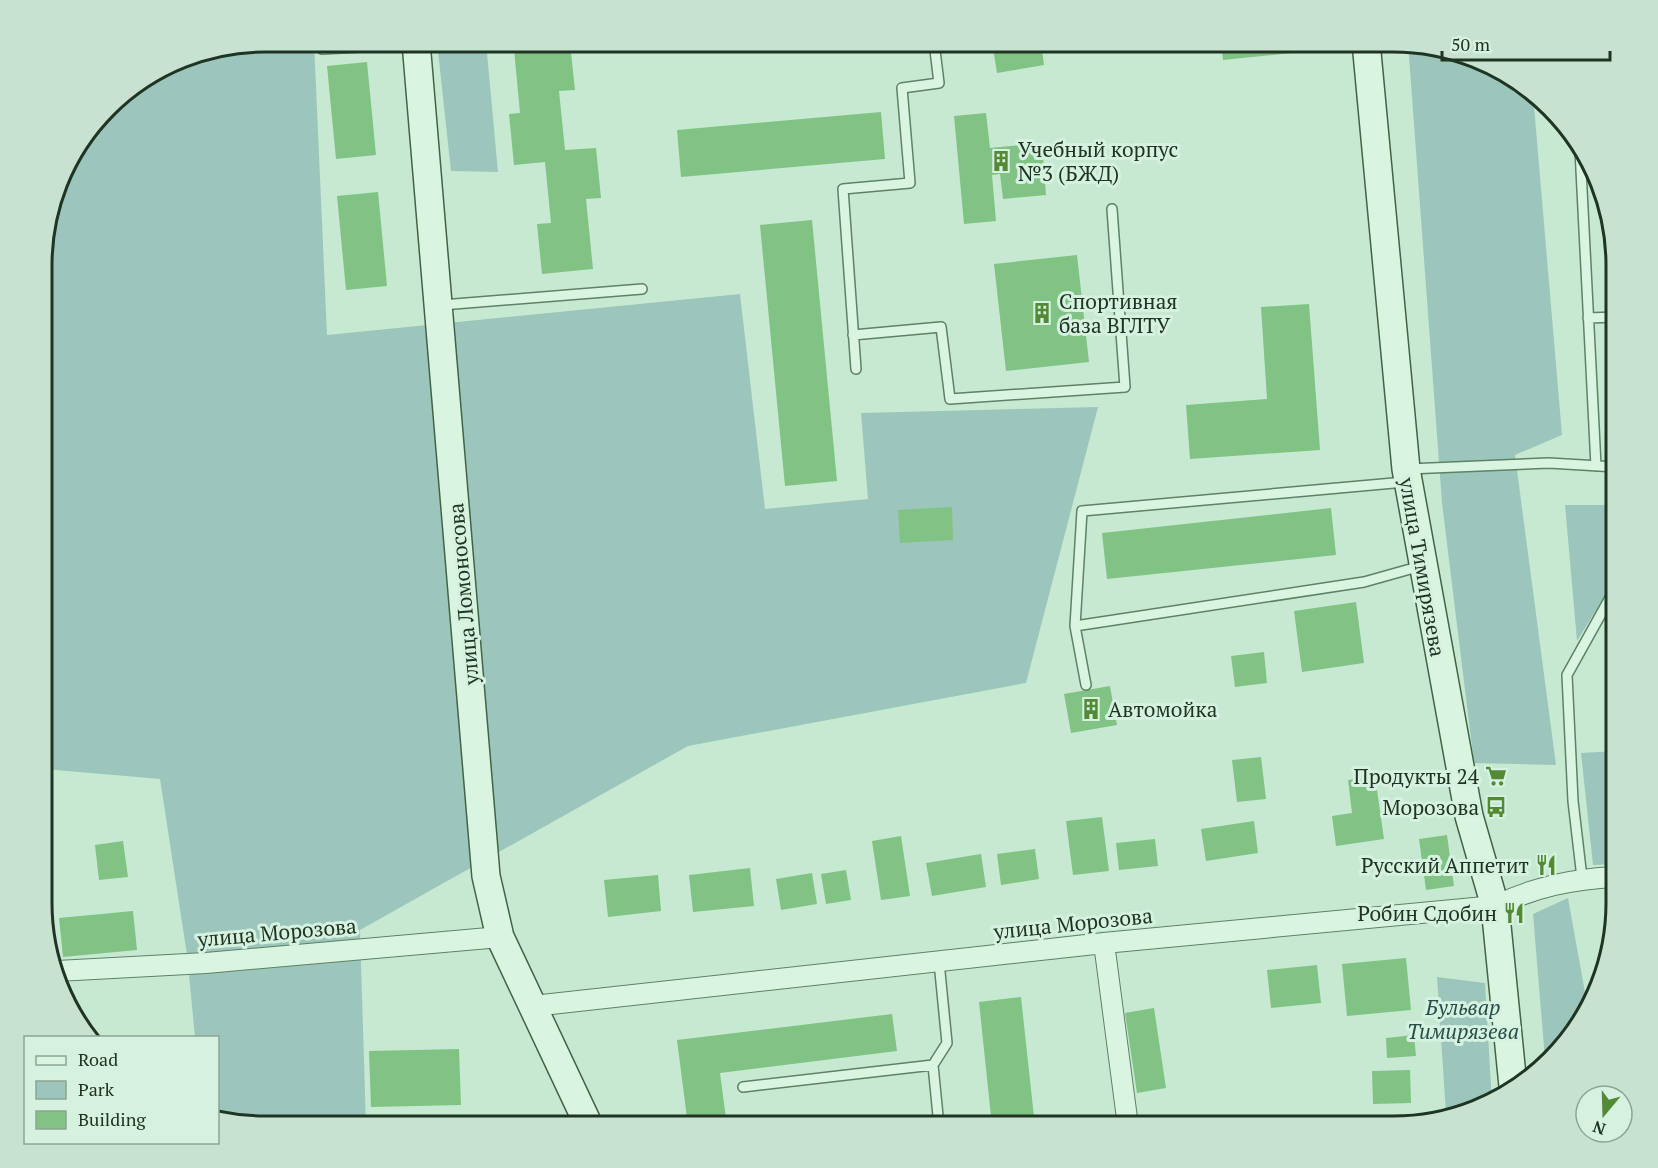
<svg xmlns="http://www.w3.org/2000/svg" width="1658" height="1168" viewBox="0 0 1658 1168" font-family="'PT Serif',serif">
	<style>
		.green { fill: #9cc6bc }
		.building { fill: #81c385 }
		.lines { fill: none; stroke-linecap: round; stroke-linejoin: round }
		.service-casing { stroke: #5e8265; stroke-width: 12 }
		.minor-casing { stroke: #5e8265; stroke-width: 22 }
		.secondary-casing { stroke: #416446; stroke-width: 30 }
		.service { stroke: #d9f5e2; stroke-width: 9 }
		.minor { stroke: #d9f5e2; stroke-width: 20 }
		.secondary { stroke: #d9f5e2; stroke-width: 27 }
		.labels { text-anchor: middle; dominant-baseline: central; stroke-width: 6; stroke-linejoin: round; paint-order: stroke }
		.poi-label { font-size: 21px; fill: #203423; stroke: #d5f1df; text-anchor: end }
		.street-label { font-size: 21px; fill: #203423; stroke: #d5f1df }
		.park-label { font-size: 21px; font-style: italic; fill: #294e4a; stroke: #d5f1df }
		.rim { fill: none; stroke: #203423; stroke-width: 3 }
	</style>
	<rect width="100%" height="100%" fill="#c7e9d2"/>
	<path class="green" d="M265 42H314L327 335 740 294 765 509 868 499 861 413 1098 407 1026 683 688 746 360 930 366 1126H251L218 1119V1038L195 1037 187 955 160 779 44 769V236L65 166 118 98 180 59Z
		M437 42H486L498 172 451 171Z
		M1408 43 1465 54 1528 88 1533 94 1562 435 1515 455 1556 765 1474 763 1442 503Z
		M1565 505H1616V578L1577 641Z
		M1616 751V864L1593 865 1581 753Z
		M1568 898 1586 998C1586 1025 1564 1043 1545 1059L1533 914Z
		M1437 977 1485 983 1492 1103 1446 1114Z"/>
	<path class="building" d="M992 42H1041L1044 65 997 73Z
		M1221 42H1291L1292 53 1223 60Z
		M570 43 575 90 559 91 565 150 596 148 601 198 586 199 593 269 542 274 537 224 551 223 545 162 514 165 509 114 520 113 514 49Z
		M367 62 376 155 336 159 327 66Z
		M881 112 885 159 681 177 677 130Z
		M986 113 990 148 1042 143 1046 195 1003 199 1000 174 992 175 996 221 964 224 954 116Z
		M378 192 387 286 346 290 337 196Z
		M812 220 837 481 785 486 760 225Z
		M1077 255 1089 362 1006 371 994 264Z
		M1309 304 1320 450 1190 459 1186 405 1267 399 1261 307Z
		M952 507 953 540 900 543 898 510Z
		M1331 508 1336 555 1107 579 1102 533Z
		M1356 602 1364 663 1302 672 1294 611Z
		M1264 652 1267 683 1235 687 1231 656Z
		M1110 686 1117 725 1071 733 1064 694Z
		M1261 757 1266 799 1237 802 1232 760Z
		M1375 776 1384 839 1336 846 1332 816 1352 813 1348 780Z
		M1102 817 1109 871 1073 875 1066 821Z
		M1254 821 1258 853 1206 861 1201 829Z
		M1447 835 1454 886 1426 890 1419 839Z
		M901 836 910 896 881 900 872 841Z
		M1155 839 1158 866 1119 870 1116 843Z
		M123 841 128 877 99 880 95 845Z
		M1035 849 1039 879 1001 885 997 854Z
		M981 854 986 887 932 896 926 863Z
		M750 868 754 906 693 912 689 875Z
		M846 870 851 900 826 904 821 874Z
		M812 873 817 904 781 910 776 879Z
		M658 875 661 911 608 917 604 880Z
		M133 911 137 950 63 957 59 918Z
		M1406 958 1411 1010 1347 1016 1342 964Z
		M1317 965 1321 1003 1271 1008 1267 970Z
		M1021 997 1035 1126H992L979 1002Z
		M1154 1008 1166 1088 1137 1093 1125 1013Z
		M892 1014 897 1051 720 1073 727 1126H688L677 1040Z
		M1414 1035 1416 1056 1387 1058 1386 1038Z
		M459 1049 461 1105 371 1107 369 1051Z
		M1410 1070 1411 1103 1373 1104 1372 1071Z"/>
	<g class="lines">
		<defs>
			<path id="service" d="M322 49 378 46 377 42
				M1580 150 1596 466
				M442 305 642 289
				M1588 318 1616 317
				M853 335 941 327 950 399 1125 387 1112 209
				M856 369 843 189 910 183 902 88 939 83 934 42
				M1408 469 1549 463 1616 467
				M1075 626 1082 511 1405 482
				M1086 685 1075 626 1364 582 1421 566
				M1582 878 1573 801 1567 675 1616 587
				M933 1065 939 1126
				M743 1087 933 1065 947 1043 939 962"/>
			<path id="minor" d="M1104 943 1128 1126
				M57 971 206 963 500 937
				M533 1006 1104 943 1495 906C1535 887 1572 879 1616 877"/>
			<path id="secondary" d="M416 42 486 876 500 937 589 1126
				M1366 42 1406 469 1469 816 1495 906 1513 1086"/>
		</defs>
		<use href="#service" class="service-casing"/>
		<use href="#minor" class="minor-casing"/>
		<use href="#secondary" class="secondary-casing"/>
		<use href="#service" class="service"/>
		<use href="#minor" class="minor"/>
		<use href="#secondary" class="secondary"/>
	</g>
	<defs>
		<symbol id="building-bare" viewBox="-9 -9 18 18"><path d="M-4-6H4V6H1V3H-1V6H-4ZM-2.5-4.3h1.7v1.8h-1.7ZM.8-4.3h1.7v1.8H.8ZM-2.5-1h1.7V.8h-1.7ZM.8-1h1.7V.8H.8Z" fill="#548a35" stroke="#d5f1df" stroke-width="2.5" paint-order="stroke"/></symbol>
		<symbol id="supermarket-bare" viewBox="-9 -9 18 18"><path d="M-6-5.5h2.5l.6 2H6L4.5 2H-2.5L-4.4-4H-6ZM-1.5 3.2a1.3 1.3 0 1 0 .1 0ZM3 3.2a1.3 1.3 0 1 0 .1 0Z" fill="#548a35" stroke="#d5f1df" stroke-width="2.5" paint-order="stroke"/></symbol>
		<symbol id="bus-bare" viewBox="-9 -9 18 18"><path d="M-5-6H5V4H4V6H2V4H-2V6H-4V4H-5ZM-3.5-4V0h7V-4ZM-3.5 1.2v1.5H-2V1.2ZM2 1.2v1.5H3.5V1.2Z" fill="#548a35" stroke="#d5f1df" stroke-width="2.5" paint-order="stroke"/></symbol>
		<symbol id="restaurant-bare" viewBox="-9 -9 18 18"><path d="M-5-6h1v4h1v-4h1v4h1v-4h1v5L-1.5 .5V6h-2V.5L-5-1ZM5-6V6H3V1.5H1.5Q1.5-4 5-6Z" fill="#548a35" stroke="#d5f1df" stroke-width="2.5" paint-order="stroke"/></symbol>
	</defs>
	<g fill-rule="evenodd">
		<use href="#building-bare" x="986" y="146" width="30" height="30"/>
		<use href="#building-bare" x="1027" y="298" width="30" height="30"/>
		<use href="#building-bare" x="1076" y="694" width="30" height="30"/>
		<use href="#supermarket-bare" x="1481" y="761" width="30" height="30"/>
		<use href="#bus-bare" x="1481" y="792" width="30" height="30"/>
		<use href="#restaurant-bare" x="1531" y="850" width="30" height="30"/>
		<use href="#restaurant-bare" x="1499" y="898" width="30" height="30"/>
	</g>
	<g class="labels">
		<g class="poi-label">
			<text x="1018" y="149" text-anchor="start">Учебный корпус<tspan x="1018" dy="24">№3 (БЖД)</tspan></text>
			<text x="1059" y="301" text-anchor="start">Спортивная<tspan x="1059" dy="24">база ВГЛТУ</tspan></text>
			<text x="1108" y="709" text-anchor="start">Автомойка</text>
			<text x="1479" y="776">Продукты 24</text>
			<text x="1479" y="807">Морозова</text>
			<text x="1529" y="865">Русский Аппетит</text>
			<text x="1497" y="913">Робин Сдобин</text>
		</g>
		<g class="street-label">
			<text transform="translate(1423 567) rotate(80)">улица Тимирязева</text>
			<text transform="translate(463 594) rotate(-95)">улица Ломоносова</text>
			<text transform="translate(1073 923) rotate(-6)">улица Морозова</text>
			<text transform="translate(277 932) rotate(-5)">улица Морозова</text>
		</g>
		<g class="park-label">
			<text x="1463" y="1007">Бульвар<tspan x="1463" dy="24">Тимирязева</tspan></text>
		</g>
	</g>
	<path d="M0 0H1658V1168H0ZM265 52H1393A213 213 0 0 1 1606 265V903A213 213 0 0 1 1393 1116H265A213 213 0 0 1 52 903V265A213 213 0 0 1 265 52Z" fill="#c7e2d0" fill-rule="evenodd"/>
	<path class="rim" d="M265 52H1393A213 213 0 0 1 1606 265V903A213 213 0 0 1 1393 1116H265A213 213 0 0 1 52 903V265A213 213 0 0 1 265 52Z"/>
	<rect x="24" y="1036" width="195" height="108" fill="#d5f1df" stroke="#8da594" stroke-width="1.5"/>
	<rect x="36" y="1056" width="30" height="9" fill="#d9f5e2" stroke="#8da594" stroke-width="1.5"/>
	<text x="78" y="1066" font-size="18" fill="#203423">Road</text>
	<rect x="36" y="1081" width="30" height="18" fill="#9cc6bc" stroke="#8da594" stroke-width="1.5"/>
	<text x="78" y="1096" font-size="18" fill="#203423">Park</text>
	<rect x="36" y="1111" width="30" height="18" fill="#81c385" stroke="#8da594" stroke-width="1.5"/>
	<text x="78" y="1126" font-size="18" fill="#203423">Building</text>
	<g transform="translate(1604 1114) rotate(199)"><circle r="28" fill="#d5f1df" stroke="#8da594" stroke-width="1.5"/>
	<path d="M0-4.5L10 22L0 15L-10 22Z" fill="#548a35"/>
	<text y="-9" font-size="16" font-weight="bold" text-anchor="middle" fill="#203423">N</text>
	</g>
	<path d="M1442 51v9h168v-9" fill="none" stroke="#203423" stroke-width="3"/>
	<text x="1451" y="51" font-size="18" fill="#203423" stroke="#d5f1df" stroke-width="4.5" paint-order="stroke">50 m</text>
</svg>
